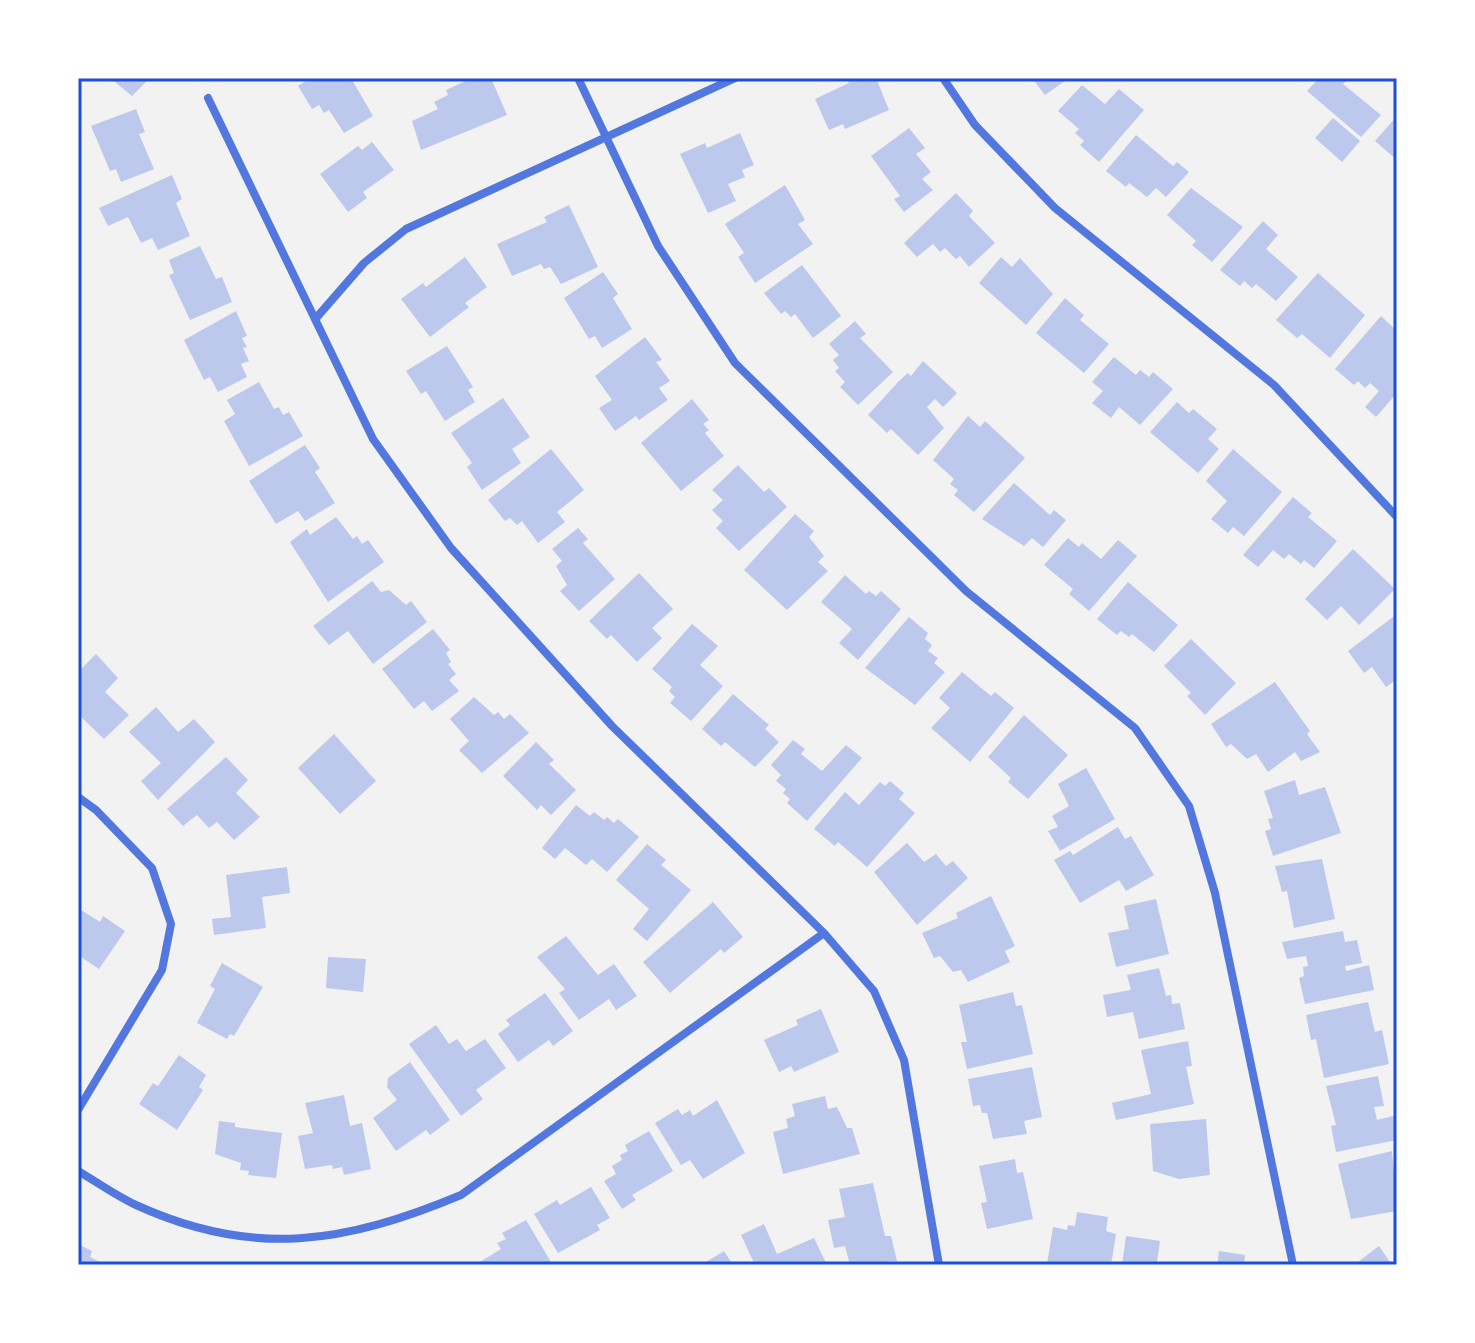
<svg xmlns="http://www.w3.org/2000/svg" width="1475" height="1343" viewBox="0 0 1475 1343" font-family="Manrope,sans-serif">
	<style>
		.building { fill: #bdc9ec }
		.lines { fill: none; stroke-linecap: round; stroke-linejoin: round }
		.minor { stroke: #5277de; stroke-width: 8 }
		.neatline { fill: none; stroke: #1d4ed8; stroke-width: 3 }
	</style>
	<rect width="100%" height="100%" fill="#f2f2f2"/>
	<path class="building" d="M110 78H150L132 96Z
		M311 78H351L373 116 344 133 329 110 324 113 319 105 312 109 298 86Z
		M472 78H491L507 115 421 150 412 121 438 109 434 102 448 95 446 90Z
		M846 78H876L889 110 845 129 843 124 829 130 815 99 849 83Z
		M1032 78H1069L1045 95Z
		M1319 78H1349L1343 84 1381 115 1361 137 1307 91Z
		M1082 85 1105 104 1119 89 1144 110 1099 162 1080 145 1084 141 1075 133 1079 129 1058 111Z
		M136 109 145 132 139 134 154 169 121 182 116 169 110 171 91 126Z
		M1397 116V160L1375 141Z
		M1333 118 1360 141 1342 162 1315 138Z
		M909 128 925 148 916 154 931 172 922 179 933 190 904 212 894 199 900 196 871 156Z
		M740 133 754 165 742 170 745 177 728 184 736 201 708 213 680 154 705 143 707 148Z
		M1136 135 1173 166 1177 162 1189 172 1166 197 1156 188 1147 197 1129 183 1126 187 1106 171Z
		M372 142 394 170 363 192 367 198 348 212 320 174 358 146 362 150Z
		M172 175 182 199 176 203 190 236 158 250 152 238 141 243 128 217 108 226 99 208Z
		M785 185 805 220 798 224 813 244 755 283 738 257 744 253 725 224Z
		M1191 188 1243 227 1212 262 1192 245 1196 241 1167 215Z
		M956 193 973 211 969 216 995 243 969 267 960 256 956 259 945 248 940 252 933 244 917 257 904 243Z
		M569 205 598 267 561 284 550 267 544 269 541 264 512 276 497 244 547 222 544 217Z
		M1263 221 1278 235 1266 249 1298 277 1276 301 1256 284 1252 288 1244 281 1240 286 1220 270Z
		M200 246 216 279 222 277 232 302 190 320 169 275 174 273 169 260Z
		M465 257 487 287 465 303 469 307 430 337 401 299 423 283 426 287Z
		M1001 257 1012 267 1020 258 1053 294 1026 325 979 283Z
		M802 265 841 316 813 338 795 314 791 317 785 311 781 314 764 293Z
		M603 272 618 294 613 298 632 329 602 348 595 336 589 339 564 298Z
		M1318 273 1365 315 1330 358 1302 334 1297 338 1276 320Z
		M1065 298 1084 315 1080 320 1109 344 1084 373 1036 333Z
		M236 311 247 336 242 338 247 347 243 348 249 361 241 364 247 377 218 392 210 377 204 380 184 340Z
		M1381 316 1397 331V393L1376 417 1365 407 1379 391 1370 383 1365 388 1358 381 1354 385 1335 369Z
		M855 321 866 334 860 338 893 372 858 405 840 387 845 382 835 371 839 368 833 360 839 355 829 344Z
		M645 337 662 360 656 362 670 381 659 388 668 400 639 420 636 416 615 431 599 408 612 400 595 376Z
		M447 346 473 387 468 390 475 402 445 421 426 391 421 394 406 371Z
		M1114 357 1136 375 1140 370 1149 377 1153 372 1173 389 1140 425 1119 407 1111 418 1092 403 1103 391 1092 382Z
		M923 361 957 393 943 407 935 399 927 407 944 428 918 455 891 429 887 433 868 415 899 381 908 373 911 376Z
		M259 382 274 409 279 407 283 415 289 412 303 436 249 466 224 421 235 414 227 400Z
		M503 398 530 437 512 449 521 463 482 490 467 467 472 463 451 433Z
		M692 399 709 420 703 424 709 430 705 433 724 456 681 491 641 443Z
		M1177 402 1189 413 1193 409 1217 429 1208 439 1219 449 1198 473 1150 432Z
		M968 416 980 427 985 421 1025 458 974 512 954 495 958 490 950 484 954 479 933 460Z
		M305 445 320 468 315 472 335 503 305 521 298 511 276 524 249 481Z
		M551 449 584 490 557 512 565 522 538 543 522 521 517 525 510 518 505 521 488 500Z
		M1233 449 1282 492 1244 536 1233 527 1228 533 1211 519 1227 501 1206 481Z
		M738 465 764 492 769 488 787 507 739 551 716 528 723 521 712 510 723 500 712 490Z
		M1014 483 1050 515 1054 510 1066 520 1043 547 1032 538 1024 546 982 519Z
		M1293 497 1312 513 1308 517 1337 541 1314 568 1304 560 1301 564 1289 554 1284 559 1273 550 1258 567 1243 555Z
		M795 514 814 531 809 537 824 556 818 562 828 571 787 610 744 570Z
		M336 517 353 539 357 536 362 544 368 540 384 562 328 602 290 542 307 529 310 535Z
		M578 528 588 539 583 543 615 579 579 611 560 591 567 585 556 566 562 561 552 549Z
		M1068 538 1079 547 1082 543 1101 559 1118 540 1137 556 1089 611 1069 594 1073 589 1044 565Z
		M1353 549 1395 589 1359 625 1341 606 1327 620 1305 599Z
		M639 573 673 609 652 628 662 638 637 662 611 635 607 639 589 621Z
		M845 575 866 594 869 591 876 596 881 591 901 609 858 660 839 643 852 629 821 602Z
		M372 581 381 592 389 590 406 605 411 601 427 622 373 664 348 631 329 645 313 626Z
		M1128 582 1178 625 1154 652 1132 634 1129 637 1121 631 1117 635 1097 619Z
		M1397 614V679L1386 687 1372 667 1364 673 1348 651Z
		M909 617 928 633 925 639 932 645 928 651 938 658 934 663 945 672 915 705 865 668Z
		M692 624 718 646 700 665 723 686 691 721 670 703 675 697 669 691 672 687 652 669Z
		M433 629 450 650 446 653 451 662 448 664 456 674 449 680 459 691 432 711 424 701 414 709 382 669Z
		M1191 639 1236 683 1205 715 1187 696 1191 693 1164 666Z
		M96 654 118 678 105 692 129 715 104 739 78 714V672Z
		M962 672 991 696 995 692 1014 708 970 762 931 728 950 708 939 698Z
		M1275 682 1310 731 1307 734 1320 752 1301 761 1295 752 1268 772 1256 754 1247 759 1231 744 1226 747 1211 724Z
		M733 694 769 725 765 729 779 742 755 767 725 742 721 746 702 729Z
		M474 697 494 715 498 712 504 719 510 714 529 733 482 773 459 750 469 741 450 719Z
		M156 707 178 732 194 719 215 742 158 800 141 781 161 763 129 732Z
		M1024 715 1068 755 1028 799 1008 782 1011 778 988 757Z
		M334 734 376 781 340 814 298 768Z
		M793 740 805 749 801 754 822 771 846 745 862 758 807 821 787 803 790 799 783 793 786 789 776 781 781 775 771 765Z
		M536 742 554 760 549 764 576 790 551 815 541 805 537 810 503 776Z
		M226 757 248 780 236 793 260 817 234 840 217 822 209 828 197 815 183 826 167 809Z
		M1086 768 1115 819 1060 851 1048 831 1058 827 1052 816 1069 806 1058 784Z
		M1295 780 1299 795 1325 787 1341 833 1273 856 1265 831 1271 829 1268 819 1273 818 1264 791Z
		M890 781 904 793 899 799 915 813 867 867 838 842 835 846 814 829 845 792 859 805 880 782 885 786Z
		M576 805 590 816 594 812 604 820 607 817 614 823 618 819 639 837 607 872 592 859 586 865 565 848 555 859 542 848Z
		M1118 827 1125 839 1131 836 1154 875 1126 891 1119 880 1080 903 1054 860 1070 851 1073 855Z
		M907 843 924 862 936 854 946 866 953 861 968 878 917 925 874 872Z
		M647 844 666 860 661 865 691 890 647 941 633 929 649 909 616 880Z
		M1322 859 1335 919 1294 928 1287 891 1282 892 1275 866Z
		M287 867 290 893 262 897 266 928 214 935 212 919 231 917 226 875Z
		M991 896 1015 946 1005 951 1010 962 968 982 961 970 953 972 940 956 934 958 922 933 958 918 956 913Z
		M1156 899 1169 954 1116 967 1108 933 1129 929 1124 906Z
		M713 902 743 937 724 953 721 949 670 993 643 962Z
		M78 908 100 922 103 916 125 931 99 969 78 955Z
		M1343 931 1345 942 1357 940 1362 963 1345 966 1346 971 1369 965 1374 990 1305 1004 1299 978 1304 976 1303 967 1308 966 1306 956 1287 959 1282 942Z
		M566 936 598 975 614 964 637 996 616 1010 609 999 579 1020 559 993 565 989 537 957Z
		M328 957 366 959 363 992 326 988Z
		M222 963 263 987 234 1036 230 1034 227 1039 197 1023 215 989 210 986Z
		M1159 968 1166 996 1171 995 1172 1004 1180 1003 1185 1029 1139 1039 1133 1012 1107 1017 1103 995 1131 990 1127 975Z
		M1013 992 1016 1006 1022 1005 1033 1054 967 1069 961 1042H967L959 1005Z
		M545 993 573 1031 553 1046 549 1040 518 1062 498 1034 510 1025 506 1020Z
		M1368 1002 1375 1032 1382 1030 1389 1064 1324 1078 1316 1039 1311 1040 1306 1015Z
		M821 1009 839 1052 794 1072 791 1066 779 1072 764 1040 798 1025 796 1020Z
		M436 1025 449 1044 457 1039 466 1051 485 1039 506 1068 476 1090 483 1099 461 1116 409 1044Z
		M1188 1041 1192 1066 1186 1067 1194 1104 1116 1120 1112 1103 1151 1094 1141 1050Z
		M179 1055 206 1075 199 1087 203 1090 177 1130 139 1104 153 1083 158 1086Z
		M410 1062 450 1120 430 1135 426 1130 396 1151 373 1118 397 1100 387 1087 388 1078Z
		M1032 1067 1042 1117 1024 1121 1027 1134 993 1139 987 1113H982L980 1105 973 1106 968 1079Z
		M1378 1076 1384 1106 1374 1107 1377 1120 1397 1115V1140L1336 1152 1331 1126 1336 1125 1326 1086Z
		M344 1095 350 1126 362 1123 371 1169 344 1175 342 1167 333 1169 332 1165 305 1169 298 1136 313 1133 305 1103Z
		M825 1096 828 1109 837 1107 847 1128H852L860 1154 783 1174 773 1132 788 1128 786 1119 795 1116 792 1104Z
		M717 1100 745 1153 703 1179 690 1160 681 1165 655 1123 678 1109 682 1115 690 1110 693 1116Z
		M1206 1119 1210 1175 1179 1179 1153 1171 1150 1124Z
		M219 1121 235 1123V1127L282 1133 276 1178 248 1175 249 1171 240 1170 241 1163 215 1154Z
		M649 1131 673 1171 632 1195 636 1200 622 1209 604 1181 616 1174 612 1166 622 1160 620 1155 628 1151 625 1145Z
		M1392 1151 1397 1211 1351 1219 1338 1164Z
		M1015 1159 1017 1173 1023 1172 1033 1219 987 1229 981 1203 987 1202 979 1166Z
		M873 1183 885 1236H891L897 1261 850 1265 845 1246 834 1248 828 1220 845 1217 839 1189Z
		M591 1187 610 1218 597 1225 600 1230 558 1253 534 1214 557 1200 560 1205Z
		M1077 1212 1108 1217 1106 1231 1116 1234 1111 1265 1047 1264 1053 1227 1067 1230 1068 1225 1075 1226Z
		M526 1220 551 1262 545 1265H475L501 1249 497 1243 506 1239 502 1233Z
		M764 1224 777 1254 814 1238 827 1265H755L741 1235Z
		M1126 1236 1160 1241 1157 1262 1166 1265H1122Z
		M78 1244 92 1251 90 1257 106 1265H78Z
		M1379 1246 1392 1265H1354Z
		M724 1251 733 1265 706 1262Z
		M1219 1251 1245 1255 1244 1265H1217Z"/>
	<g class="lines">
		<path class="minor" d="M578 78 658 246 735 363 966 591 1135 728 1189 806 1215 893 1293 1265
			M943 78 975 125 1055 208 1274 385 1397 517
			M208 98 373 439 451 548 612 726 824 933 874 991 904 1060 939 1265
			M317 317 364 263 406 229 735 78
			M78 797 96 810 152 868 171 924 162 970 78 1110
			M78 1171C97 1182 116 1196 136 1205 254 1259 346 1243 461 1195L824 933"/>
	</g>
	<rect width="1475" height="1343" fill="none" stroke="#ffffff" stroke-width="160"/>
	<rect x="80" y="80" width="1315" height="1183" class="neatline"/>
</svg>
